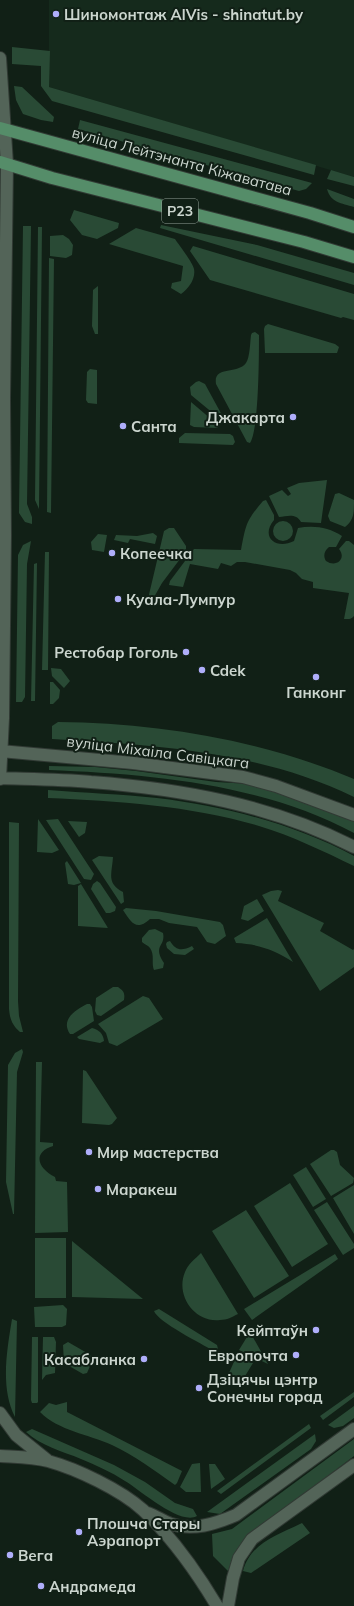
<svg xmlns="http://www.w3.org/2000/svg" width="354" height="1606" viewBox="0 0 354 1606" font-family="Mulish,sans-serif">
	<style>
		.built { fill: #152a1c }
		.green { fill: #294a35 }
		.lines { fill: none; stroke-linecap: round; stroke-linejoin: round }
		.secondary-casing { stroke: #313a34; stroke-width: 14 }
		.primary-casing { stroke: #313a34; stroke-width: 14 }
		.secondary { stroke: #536458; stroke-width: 12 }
		.primary { stroke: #558d69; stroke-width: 12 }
		.poi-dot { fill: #afaefa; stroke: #112016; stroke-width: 1.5 }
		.labels { text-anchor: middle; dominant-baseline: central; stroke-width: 4; stroke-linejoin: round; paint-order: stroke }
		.shield { fill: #112016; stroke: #939f97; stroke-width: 1 }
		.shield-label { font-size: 14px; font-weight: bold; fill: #cbd5ce }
		.poi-label { font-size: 15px; font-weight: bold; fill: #cbd5ce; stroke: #112016; text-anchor: start }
		.street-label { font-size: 15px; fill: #cbd5ce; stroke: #112016 }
	</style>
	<rect width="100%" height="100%" fill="#112016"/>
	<path class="built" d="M49 0H354V177L49 87Z"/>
	<path class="green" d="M12 47 50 51 49 87 316 165 314 175 52 101 41 86V66L12 64Z
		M14 86 22 87 54 117 53 122 41 120 23 114 16 100Z
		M80 120 312 183 306 189 299 191 78 129Z
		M331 170 354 177V186L327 179Z
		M327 189 354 199V207C341 203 331 203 327 189Z
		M74 210 119 223 118 228 97 239 82 235 70 220Z
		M161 225 257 245 354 273V285L160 228Z
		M23 226H31L27 504 32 517V524L25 522 19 513Z
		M38 227H42L39 509 35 500Z
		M136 228 175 239C179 245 193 263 194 269 196 279 188 289 181 294L171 288 172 283 181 281 183 266 109 244Z
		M63 235 69 239 73 245 72 255 66 258 50 256V236Z
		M193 246 354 294V320L343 317 341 318 210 280 190 251Z
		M49 258 54 259 51 513 47 512Z
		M98 286V334H95L92 326 93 290Z
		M268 324 335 344 339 347 337 353H265L264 329 265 326Z
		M255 332 259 335C259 354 259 430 250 443L247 442 216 384C213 365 237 375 246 363 250 357 250 343 251 335L252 333Z
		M90 369 97 370V404L88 403 86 400 87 372Z
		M199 381 205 384 223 417 222 419H220L191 395 190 387 196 382Z
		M191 402 218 425V427L217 428 194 427 190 425Z
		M185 433 230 434 233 436 235 442 233 445 179 443V438Z
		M327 480 321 523 301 522C296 513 288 516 279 517L269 496 282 490 288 496 291 494 287 488 299 483Z
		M339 493 354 500C354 513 354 520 345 527L330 521 328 516 335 494Z
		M266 500 274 515V520C260 537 276 550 294 541L298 528C313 525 329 527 342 536L336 547H329C324 551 323 556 326 561 336 568 347 559 339 549L346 541H349L354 545V616C351 620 348 619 344 619L349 593 313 588V582L302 579 296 573 290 570 245 562H237L231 566 221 563 218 569 190 564 183 587 169 585 170 581 194 549 241 550C246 524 246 521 263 501Z
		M273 531a10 10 0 1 1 20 0a10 10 0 1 1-20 0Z
		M169 528H174L186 546V551L162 583 149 606 147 603 164 531Z
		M153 533 157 536 155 544 130 539 128 543 114 540 116 535 137 536Z
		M98 534 107 535 104 552 92 550 91 542Z
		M31 541 27 564 25 697 22 702H16L18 555 23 545Z
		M45 552H49L48 670H42Z
		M37 563 35 701H31L34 564Z
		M51 668 61 669 70 681 64 688 52 676Z
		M50 682H53L60 690 59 698 53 704H50Z
		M58 722C159 723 261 740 354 779V797C260 751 155 745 52 739V726Z
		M49 766 95 767 136 771 216 782 251 784 324 808 354 821V833C263 784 150 774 49 770Z
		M48 790C85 793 121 794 157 798 224 806 294 824 354 856V866C323 851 292 836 259 826 193 806 117 801 48 798Z
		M38 819 59 850 52 853 37 852Z
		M58 819 94 874 91 880 84 879 46 820Z
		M68 821 87 822 85 833 79 837Z
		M9 822 19 823 18 1001 19 1016 23 1032H20C12 1025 10 1019 9 1009Z
		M99 856 113 857C112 874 106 883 123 892L124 902 121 904 92 860Z
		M67 861 81 883 74 885 68 884 65 863Z
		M97 881 100 883 116 907 115 911 110 913H106L91 889 93 884Z
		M81 884 108 928 78 926V886Z
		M278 890 282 891 278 901 324 923 320 931 353 950 354 949V967L320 991 262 895 271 891Z
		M257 899 264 911 248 921 241 919 244 906Z
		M126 908 156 911 220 922 223 925 226 936 215 944 207 942 197 927 169 923 159 919H150C136 932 131 922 123 910Z
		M267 918 293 962C275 950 258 944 236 943L234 938Z
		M155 929 163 933C166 947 152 945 164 963L163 968 154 970C151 963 155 955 150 948 148 945 145 945 142 942V938L149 930Z
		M170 941C176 951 182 951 192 946L194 949 185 955 174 954 167 948 166 944 167 942Z
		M113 987H118C124 991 125 993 124 1000L101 1016 97 1015 95 1011 96 998Z
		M143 996 149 998 163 1019 117 1046 109 1043 106 1033 98 1024Z
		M87 1004H90L92 1007 94 1021 73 1034H70C60 1019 76 1010 87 1004Z
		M92 1028C99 1030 103 1033 104 1041L100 1043 79 1039 77 1037Z
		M22 1049 23 1052 17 1072 14 1214H13L6 1182 8 1065 15 1053Z
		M36 1062H42L40 1142 53 1143V1146C31 1153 39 1169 55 1177L56 1181 67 1182 68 1232 35 1233Z
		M83 1070 86 1071 117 1118 112 1124 109 1125 82 1123Z
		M331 1150H334L337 1152 340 1165 354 1178 353 1183 331 1196 310 1164Z
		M306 1167 326 1199 313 1207 293 1175Z
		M290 1183 328 1244 292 1267 254 1206Z
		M354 1185V1234L333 1198Z
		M327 1202 354 1244V1248L343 1255 314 1210Z
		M246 1210 289 1276 254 1298 212 1231Z
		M35 1238H66V1298H35Z
		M72 1241 143 1299 72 1297Z
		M201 1253 238 1314C232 1317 227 1320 220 1320 195 1323 175 1296 185 1272 188 1264 195 1259 201 1253Z
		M335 1254 338 1259 252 1320 244 1309Z
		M63 1305 67 1309 66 1325 62 1327H35L34 1307Z
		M159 1309 217 1345 218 1349 214 1351C202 1344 158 1322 154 1311Z
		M12 1319 17 1321 15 1417C0 1388 7 1350 12 1319Z
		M250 1332 268 1364 239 1350Z
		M32 1337H38V1402L37 1403H32L31 1400Z
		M43 1337H54L56 1342 55 1373 46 1375 42 1380Z
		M68 1342 94 1357 87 1373 83 1374 64 1363 63 1345Z
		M237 1355 253 1363 242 1381 229 1373Z
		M354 1392V1397L323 1420 320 1416Z
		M67 1402V1412L182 1471 177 1483 175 1485C154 1470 135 1456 112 1445 88 1434 59 1431 40 1412L49 1403 56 1405Z
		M354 1406V1418L343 1426 334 1428 328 1425Z
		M309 1424 311 1428 221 1494 217 1491Z
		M32 1429 114 1465 145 1482 175 1503 193 1509 197 1516C180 1526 139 1489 125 1481 111 1472 96 1465 81 1459 62 1451 41 1446 26 1432Z
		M315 1434 316 1441 311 1449 220 1514 207 1512Z
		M354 1439V1456L247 1538 229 1572 213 1556 212 1534 232 1529Z
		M200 1463 201 1492H186L180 1487 192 1464Z
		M209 1464H215L225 1479 211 1489Z
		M302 1523 310 1533 251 1573 243 1571C251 1542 278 1535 302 1523Z"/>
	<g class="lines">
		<defs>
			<path id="secondary" d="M0 58 7 164 4 399 5 535 3 718 0 779
				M0 751 133 763 243 777 276 786 354 815
				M0 778C30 779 61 779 91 782 182 789 272 805 354 847
				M0 1413 16 1435 47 1460
				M0 1456C16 1457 33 1457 48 1461 77 1469 121 1490 143 1510 173 1538 196 1571 217 1606
				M148 1513C156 1516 163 1521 171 1524 193 1531 215 1524 236 1515L354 1429
				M228 1606 233 1578 239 1558 252 1539 354 1465"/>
			<path id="primary" d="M0 128 310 213 354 227
				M0 162 52 178 304 242 354 257"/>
		</defs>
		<use href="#secondary" class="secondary-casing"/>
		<use href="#primary" class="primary-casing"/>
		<use href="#secondary" class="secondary"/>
		<use href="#primary" class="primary"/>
	</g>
	<g class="poi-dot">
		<circle cx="56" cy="14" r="4"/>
		<circle cx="293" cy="417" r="4"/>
		<circle cx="123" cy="426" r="4"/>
		<circle cx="112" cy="553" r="4"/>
		<circle cx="118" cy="599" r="4"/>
		<circle cx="186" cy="652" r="4"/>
		<circle cx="202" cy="670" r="4"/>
		<circle cx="316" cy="677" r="4"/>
		<circle cx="89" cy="1152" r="4"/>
		<circle cx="98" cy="1189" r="4"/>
		<circle cx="316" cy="1330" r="4"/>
		<circle cx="296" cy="1355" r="4"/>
		<circle cx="144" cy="1359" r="4"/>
		<circle cx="199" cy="1388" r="4"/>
		<circle cx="79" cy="1532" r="4"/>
		<circle cx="10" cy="1555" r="4"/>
		<circle cx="41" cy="1586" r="4"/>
	</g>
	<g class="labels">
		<rect class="shield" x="162" y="199" width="36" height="24" rx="3"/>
		<g class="shield-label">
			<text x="180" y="211">Р23</text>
		</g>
		<g class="poi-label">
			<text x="64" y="14">Шиномонтаж AlVis - shinatut.by</text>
			<text x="285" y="417" text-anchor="end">Джакарта</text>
			<text x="131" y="426">Санта</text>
			<text x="120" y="553">Копеечка</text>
			<text x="126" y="599">Куала-Лумпур</text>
			<text x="178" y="652" text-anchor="end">Рестобар Гоголь</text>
			<text x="210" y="670">Cdek</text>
			<text x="316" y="692" text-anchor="middle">Ганконг</text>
			<text x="97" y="1152">Мир мастерства</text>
			<text x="106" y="1189">Маракеш</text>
			<text x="308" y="1330" text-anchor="end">Кейптаўн</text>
			<text x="288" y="1355" text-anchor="end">Европочта</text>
			<text x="136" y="1359" text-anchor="end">Касабланка</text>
			<text x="207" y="1379">Дзіцячы цэнтр<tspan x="207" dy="17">Сонечны горад</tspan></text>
			<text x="87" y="1523">Плошча Стары<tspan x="87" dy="17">Аэрапорт</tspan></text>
			<text x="18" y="1555">Вега</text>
			<text x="49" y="1586">Андрамеда</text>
		</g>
		<g class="street-label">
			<text transform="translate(182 161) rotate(15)">вуліца Лейтэнанта Кіжаватава</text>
			<text transform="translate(158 752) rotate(7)">вуліца Міхаіла Савіцкага</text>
		</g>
	</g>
</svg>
